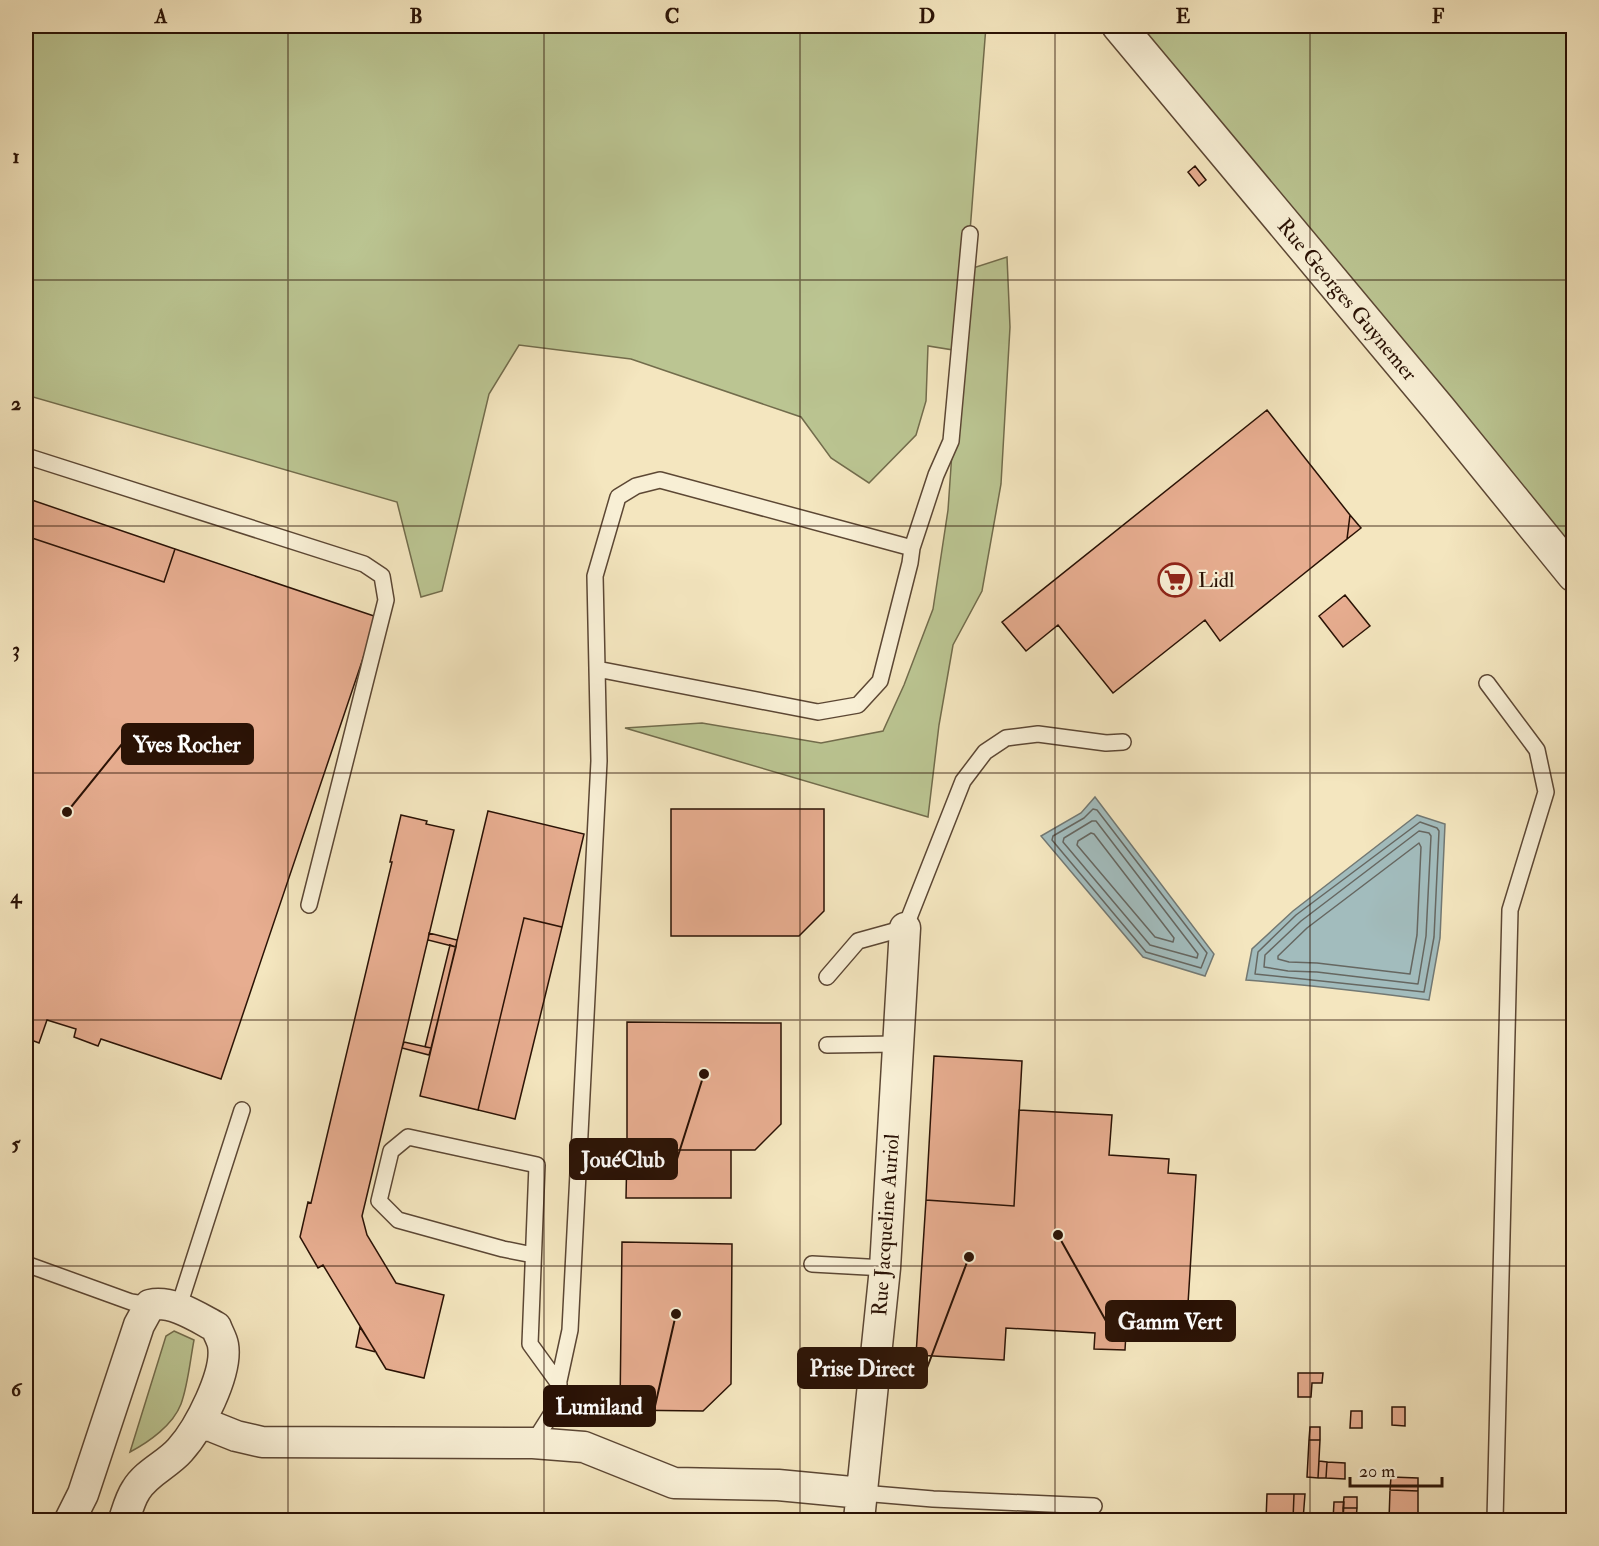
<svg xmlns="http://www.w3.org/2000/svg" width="1599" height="1546" viewBox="0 0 1599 1546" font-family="'IM FELL Double Pica',serif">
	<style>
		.green { fill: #bbc592; stroke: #726c4c; stroke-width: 1.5 }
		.water { fill: #a2bcbd; stroke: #727873; stroke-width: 1.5 }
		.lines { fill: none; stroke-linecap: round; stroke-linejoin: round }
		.shore { stroke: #666761; stroke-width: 1.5 }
		.building { fill: #e7ad90; stroke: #2a1205; stroke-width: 1.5 }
		.service-casing { stroke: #5c4734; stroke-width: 18 }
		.minor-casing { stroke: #5c4734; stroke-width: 33 }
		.tertiary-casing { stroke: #5c4734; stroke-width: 36 }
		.service { stroke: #f8efd5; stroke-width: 15 }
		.minor { stroke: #f8efd5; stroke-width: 30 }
		.tertiary { stroke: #f8efd5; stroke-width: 33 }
		.grid { fill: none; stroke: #2a1205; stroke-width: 1.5; stroke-opacity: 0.55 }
		.labels { text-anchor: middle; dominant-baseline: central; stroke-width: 4.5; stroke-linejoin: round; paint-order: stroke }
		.street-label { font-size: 21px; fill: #2a1205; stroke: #f8efd5 }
		.poi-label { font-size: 21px; fill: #2a1205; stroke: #f8efd5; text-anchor: start }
		.leader { fill: none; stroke: #2a1205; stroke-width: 2 }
		.callout-dot { fill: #2a1205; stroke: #f8efd5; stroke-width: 2 }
		.callout { fill: #2a1205; stroke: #2a1205; stroke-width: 2 }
		.callout-label { font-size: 22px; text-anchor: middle; font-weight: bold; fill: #fff }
		.neatline { fill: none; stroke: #2a1205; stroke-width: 2 }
		.grid-label { font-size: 20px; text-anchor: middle; font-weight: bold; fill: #2a1205 }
	</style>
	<rect width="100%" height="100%" fill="#f4e6bf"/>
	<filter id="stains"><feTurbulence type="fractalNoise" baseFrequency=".00333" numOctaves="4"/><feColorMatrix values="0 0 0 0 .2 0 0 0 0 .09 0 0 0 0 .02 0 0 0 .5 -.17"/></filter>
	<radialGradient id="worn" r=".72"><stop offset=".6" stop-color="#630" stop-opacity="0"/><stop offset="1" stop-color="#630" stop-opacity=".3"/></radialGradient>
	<path class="green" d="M26 26H986L967 270 1007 257 1010 327 1001 484 982 591 953 645 939 725 928 817 625 728 702 723 821 743 883 731 904 685 933 609 948 510 959 351 928 346 926 401 916 435 869 483 831 458 801 417 631 359 519 345 489 394 442 591 421 597 397 502 26 395Z
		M1119 26H1573V575Z
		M174 1331 194 1340C190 1361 188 1385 181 1404 173 1425 149 1442 130 1452L166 1336Z"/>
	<path class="water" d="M1095 797 1214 954 1205 976 1143 957 1041 836 1081 813Z
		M1417 815 1445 824 1440 938 1429 1000C1368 992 1307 985 1246 980L1252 949 1293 911Z"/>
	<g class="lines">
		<path class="shore" d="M1093 809 1097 810 1207 953 1201 968 1146 952 1052 840 1053 836 1084 818Z
			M1092 821H1096L1198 954 1197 958 1150 945 1063 842 1064 838Z
			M1420 822 1437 828 1439 831 1434 937 1424 992 1255 974 1258 952 1296 915Z
			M1419 831 1429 833 1431 836 1426 936 1418 984 1317 972 1288 971 1264 967 1265 955 1301 921Z
			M1091 833 1094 834 1174 938 1173 942 1155 937 1077 845 1078 841Z
			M1419 843 1421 847 1417 935 1410 974 1317 963 1289 962 1278 959V956L1307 928Z"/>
	</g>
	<path class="building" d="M1195 166 1206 180 1199 186 1188 172Z
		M1267 410 1350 515 1347 539 1220 641 1205 620 1113 693 1058 625 1026 651 1002 622Z
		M26 498 175 549 164 582 26 536Z
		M1350 515 1361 528 1347 539Z
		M26 536 164 582 175 549 377 617 221 1079 101 1039 98 1046 74 1037 76 1029 47 1020 39 1043 26 1038Z
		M1345 595 1370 626 1343 647 1319 616Z
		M671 809H824V911L799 936H671Z
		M488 811 584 834 562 927 524 918 478 1110 420 1096Z
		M401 815 427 821 426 824 454 830 362 1216 367 1235 396 1283 444 1295 424 1378 386 1369 323 1265 318 1268 300 1237 308 1202 311 1203 392 862H390Z
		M524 918 562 927 515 1119 478 1110Z
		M429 933 457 940 456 947 428 940Z
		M450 945 456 947 431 1048 425 1047Z
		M627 1022 781 1023V1124L755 1150H627Z
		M404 1042 431 1048 429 1055 402 1048Z
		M934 1056 1022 1061 1014 1206 926 1200Z
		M1019 1110 1112 1115 1109 1155 1169 1159 1168 1173 1196 1175 1186 1336 1126 1333 1125 1350 1094 1349 1095 1333 1006 1328 1004 1360 916 1355 926 1200 1014 1206Z
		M627 1150H731V1198H626Z
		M622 1242 732 1244 731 1384 703 1411 620 1410Z
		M360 1327 376 1352 356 1347Z
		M1298 1373H1323L1322 1383H1312L1311 1397H1298Z
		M1392 1407H1405V1426L1392 1425Z
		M1351 1411H1362V1428H1350Z
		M1310 1427H1320V1440H1309Z
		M1309 1440H1320L1318 1478 1307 1477Z
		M1319 1461 1327 1462 1326 1478H1318Z
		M1327 1462 1345 1463V1479L1326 1478Z
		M1391 1477 1418 1478V1491L1390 1490Z
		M1390 1490 1418 1491V1515H1421L1423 1520H1389Z
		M1267 1494H1294L1293 1520H1266Z
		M1294 1494H1305L1303 1520H1293Z
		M1344 1497H1357V1508H1343Z
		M1334 1502H1344L1343 1520H1333Z
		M1343 1508H1357L1356 1520H1343Z"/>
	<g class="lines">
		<defs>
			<path id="service" d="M26 456 364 564 382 576 386 600 309 905
				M597 669 818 712 858 705 880 681 910 563 912 548
				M1487 683 1537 750 1546 792 1510 910 1495 1520
				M827 977 858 941 905 928 963 781 985 752 1006 738 1038 734 1106 743 1123 742
				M827 1045 897 1044
				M533 1255 503 1249 398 1220 379 1201 391 1151 408 1137 537 1165 530 1344 559 1384
				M26 1264 131 1302 150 1305
				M812 1264 885 1268
				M178 1309 242 1110
				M533 1443 552 1413 570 1330 599 761 595 576 618 497 636 486 660 480 912 548 936 475 951 441 970 234
				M862 1493 933 1499 1094 1506"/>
			<path id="minor" d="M199 1425 211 1426 236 1436 262 1442 533 1443 584 1447 674 1483 778 1485 862 1493
				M70 1520 83 1494 139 1325 150 1305C172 1300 197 1317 216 1327 218 1333 222 1339 223 1345 228 1373 199 1429 180 1450 167 1465 147 1472 136 1490 130 1499 127 1511 124 1520
				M859 1520 885 1268 905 928"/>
			<path id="tertiary" d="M1119 26 1439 409 1574 575"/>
		</defs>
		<use href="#service" class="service-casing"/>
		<use href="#minor" class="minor-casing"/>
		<use href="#tertiary" class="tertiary-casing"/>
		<use href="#service" class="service"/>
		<use href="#minor" class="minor"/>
		<use href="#tertiary" class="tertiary"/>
	</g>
	<path class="grid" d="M288 26V1520M544 26V1520M800 26V1520M1055 26V1520M1310 26V1520M26 280H1574M26 526H1574M26 773H1574M26 1020H1574M26 1266H1574"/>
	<defs>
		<symbol id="supermarket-ring" viewBox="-11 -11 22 22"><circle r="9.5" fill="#f8efd5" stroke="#8f2418" stroke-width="1.5"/><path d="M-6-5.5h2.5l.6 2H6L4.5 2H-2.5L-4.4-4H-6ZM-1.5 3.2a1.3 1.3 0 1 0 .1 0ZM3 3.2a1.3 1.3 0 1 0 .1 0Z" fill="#8f2418"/></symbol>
	</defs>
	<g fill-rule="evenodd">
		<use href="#supermarket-ring" x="1156" y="561" width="38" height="38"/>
	</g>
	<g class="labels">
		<g class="street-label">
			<text transform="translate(1347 300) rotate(50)">Rue Georges Guynemer</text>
			<text transform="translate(886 1225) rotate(-86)">Rue Jacqueline Auriol</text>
		</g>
		<g class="poi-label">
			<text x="1198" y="580">Lidl</text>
		</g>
	</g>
	<path class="leader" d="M67 812L122 744M704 1074L677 1159M1058 1235L1106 1321M969 1257L927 1368M676 1314L655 1406"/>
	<g class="callout-dot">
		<circle cx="67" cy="812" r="6"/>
		<circle cx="704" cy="1074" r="6"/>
		<circle cx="1058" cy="1235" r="6"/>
		<circle cx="969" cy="1257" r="6"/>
		<circle cx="676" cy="1314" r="6"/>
	</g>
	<g class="callout">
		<rect x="122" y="724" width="131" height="40" rx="6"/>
		<rect x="570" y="1139" width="107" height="40" rx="6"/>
		<rect x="1106" y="1301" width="129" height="40" rx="6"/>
		<rect x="798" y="1348" width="129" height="40" rx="6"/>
		<rect x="544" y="1386" width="111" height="40" rx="6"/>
	</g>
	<g class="callout-label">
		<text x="187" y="752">Yves Rocher</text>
		<text x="623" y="1167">JouéClub</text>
		<text x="1170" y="1329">Gamm Vert</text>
		<text x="862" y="1376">Prise Direct</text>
		<text x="599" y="1414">Lumiland</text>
	</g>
	<rect width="1599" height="1546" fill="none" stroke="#f4e6bf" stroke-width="66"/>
	<path d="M1350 1477v9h92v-9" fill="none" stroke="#2a1205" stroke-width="3"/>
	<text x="1359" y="1477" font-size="18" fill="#2a1205" stroke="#f8efd5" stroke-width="4.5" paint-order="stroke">20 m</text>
	<rect x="33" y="33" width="1533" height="1480" class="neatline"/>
	<g class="grid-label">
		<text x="161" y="23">A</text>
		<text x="416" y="23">B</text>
		<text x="672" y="23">C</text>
		<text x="927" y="23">D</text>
		<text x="1183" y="23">E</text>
		<text x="1438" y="23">F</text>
		<text x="16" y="163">1</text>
		<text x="16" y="410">2</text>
		<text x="16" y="656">3</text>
		<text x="16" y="903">4</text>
		<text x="16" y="1150">5</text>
		<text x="16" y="1396">6</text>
	</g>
	<rect width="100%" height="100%" filter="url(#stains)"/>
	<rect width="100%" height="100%" fill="url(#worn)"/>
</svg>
